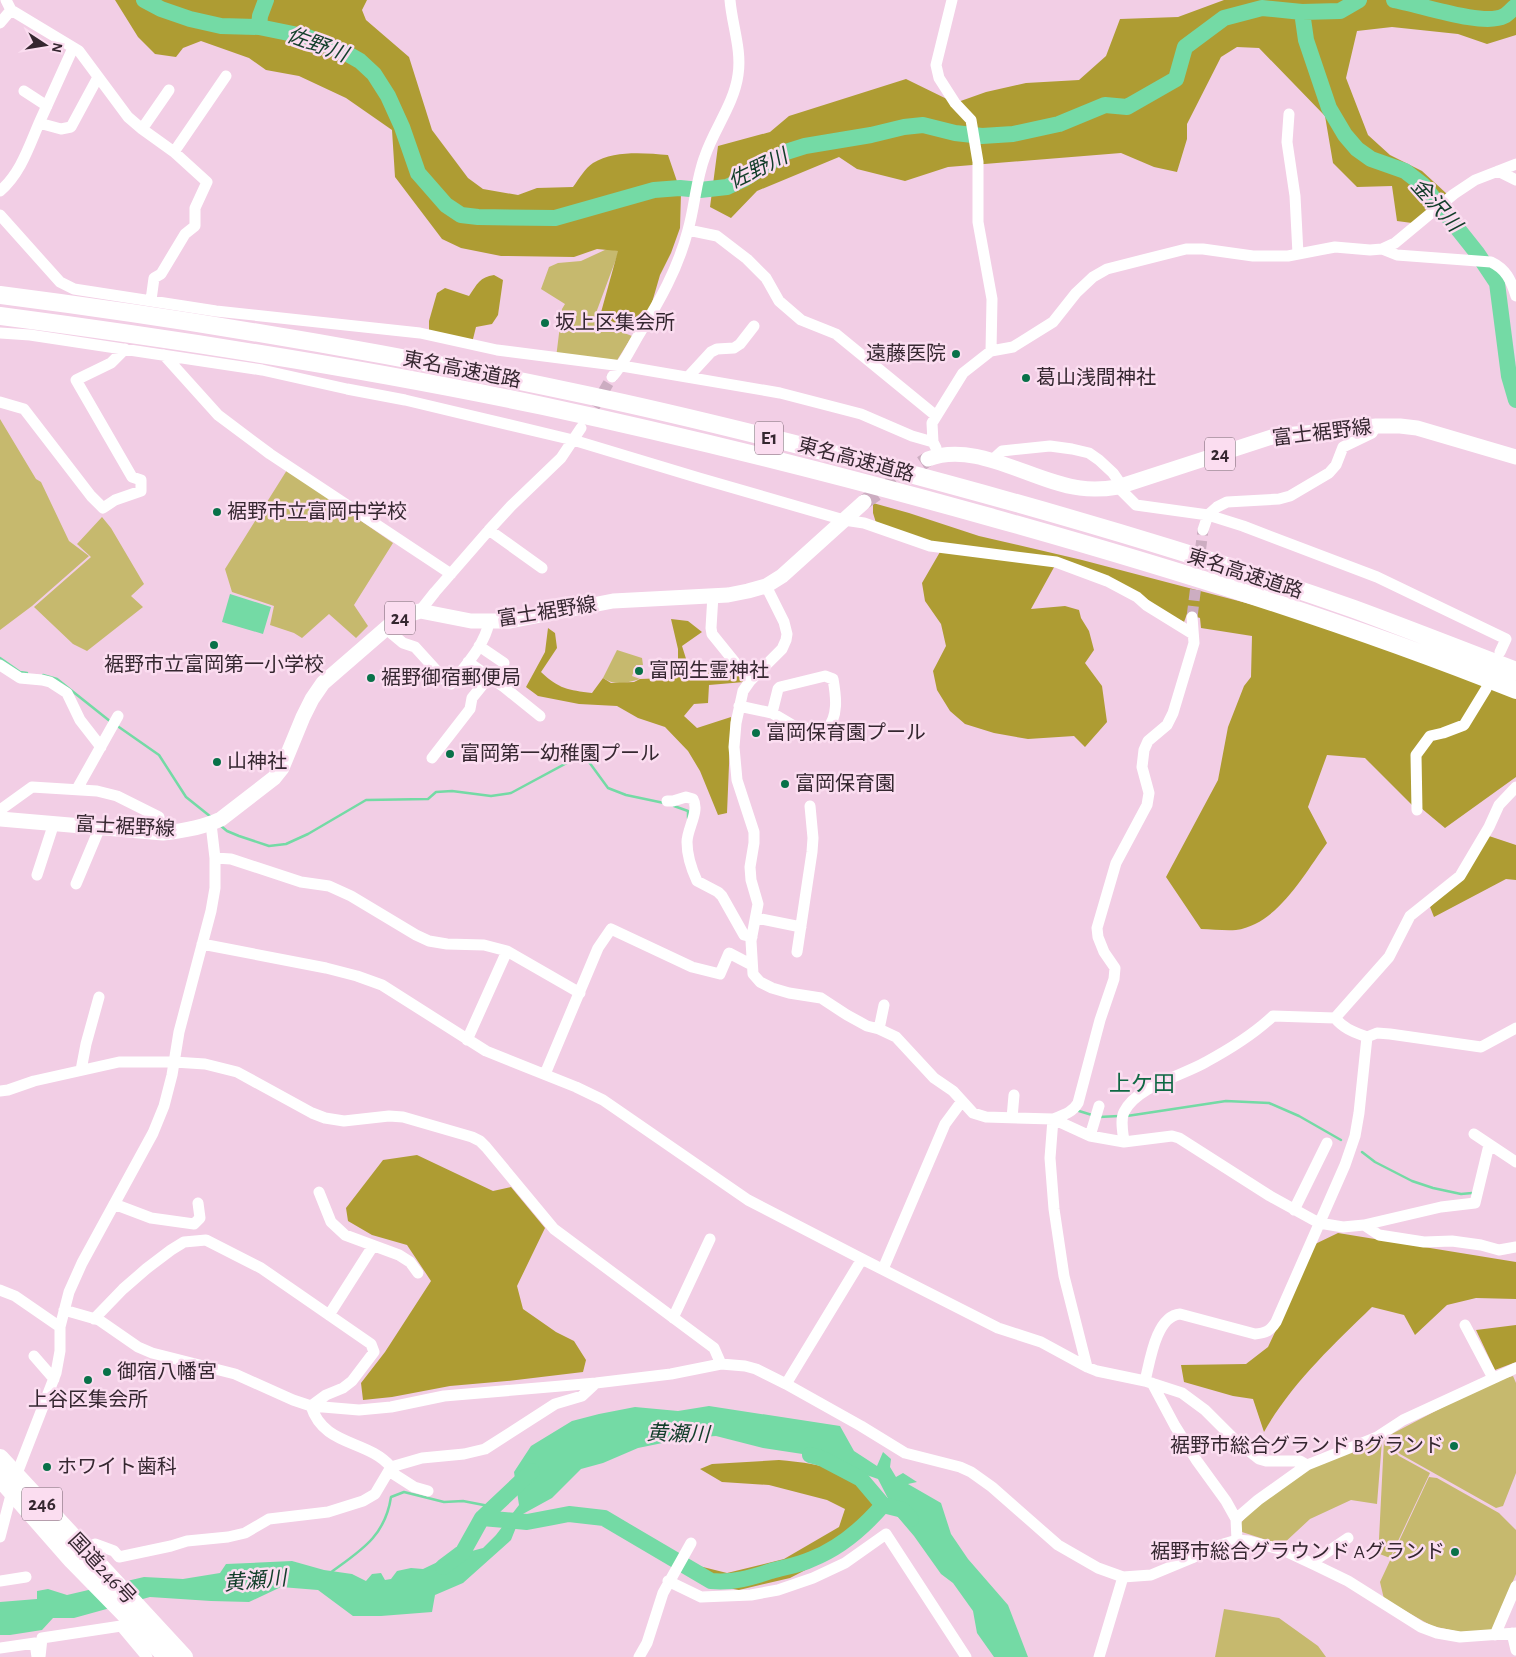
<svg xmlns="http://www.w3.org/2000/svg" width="1516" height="1657" viewBox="0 0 1516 1657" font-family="'Alegreya Sans','Noto Sans JP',sans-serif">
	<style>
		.green { fill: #c6b96e }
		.forest { fill: #ae9c33 }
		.water { fill: #74daa5 }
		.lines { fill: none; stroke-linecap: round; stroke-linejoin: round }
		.stream { stroke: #74daa5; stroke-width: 2.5 }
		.river { stroke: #74daa5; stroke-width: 16 }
		.minor-tunnel { stroke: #ccadc1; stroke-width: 11; stroke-dasharray: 11 5.5; stroke-linecap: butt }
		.major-tunnel { stroke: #ccadc1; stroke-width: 15; stroke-dasharray: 15 8; stroke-linecap: butt }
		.minor { stroke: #fff; stroke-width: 11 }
		.major { stroke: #fff; stroke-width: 15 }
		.highway { stroke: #fff; stroke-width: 18 }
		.poi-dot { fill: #097149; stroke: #fbddf0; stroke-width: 2 }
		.labels { text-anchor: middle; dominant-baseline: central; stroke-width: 5; stroke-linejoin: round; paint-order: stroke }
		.shield { fill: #fbddf0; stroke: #705e6a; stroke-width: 1 }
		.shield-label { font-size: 19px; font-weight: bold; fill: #352730 }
		.poi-label { font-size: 20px; fill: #352730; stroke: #fbddf0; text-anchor: start }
		.street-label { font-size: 20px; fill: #352730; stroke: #fbddf0 }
		.water-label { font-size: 21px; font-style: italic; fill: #123e2a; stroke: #fbddf0 }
		.quarter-label { font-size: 22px; fill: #0e6843; stroke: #fbddf0 }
	</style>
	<rect width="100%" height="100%" fill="#f2cee5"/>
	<path class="green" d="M607 249 619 251 593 321 632 336 616 362 556 358 562 309 565 304 541 289 549 267 558 263 581 261Z
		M0 419 36 479 41 482 69 541 89 556 32 606 0 630Z
		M287 470 393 543 354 605 368 626 356 638 329 614 302 638 294 633 270 625 274 606 232 592 225 569Z
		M102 517 111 528 144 584 131 596 143 607 87 651 73 644 34 607 91 557 77 544Z
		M617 650 642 658 643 665H636L632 676 640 679C627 683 615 686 603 678Z
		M1513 1376 1516 1383V1473L1503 1506 1496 1508 1400 1454 1384 1438 1491 1382Z
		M1384 1440 1399 1456 1430 1473 1390 1558 1377 1553 1379 1539Z
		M1382 1441 1377 1504 1351 1500 1310 1519 1282 1545 1242 1532 1240 1524 1258 1503 1306 1468Z
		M1429 1477 1437 1478 1499 1513 1516 1530V1574L1492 1631 1460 1632 1432 1626 1384 1599 1380 1582Z
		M1224 1609 1279 1618 1318 1646 1326 1657H1215Z"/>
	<path class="forest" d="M115 0H367L362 10 366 20 409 57 432 130 468 178 483 189 518 195 537 188 573 187C579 179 585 168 593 163 614 150 645 153 668 155L681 193 680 228 671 253 660 275 651 306 633 331 600 316 618 251 597 249 574 257 501 256 461 248 442 239 395 177 392 130 346 98 299 76 266 70 249 58 201 41 183 48 176 57 155 54 138 37Z
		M1224 0H1516V35L1487 44 1458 34 1392 27 1357 31 1346 78 1368 135 1390 155 1422 171 1447 194 1412 223 1397 221 1392 186 1357 187 1333 163 1325 116 1259 48 1237 47 1221 57 1187 124V139L1177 172 1154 167 1121 153 948 167 905 181 857 169 839 157 757 191 731 218 710 207 718 146 770 132 789 116 906 79 955 103 986 92 1026 83 1079 80 1106 56 1120 19 1178 17Z
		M494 275 503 280 498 315 492 324 476 327 472 343 429 333V321L437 293 445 288 469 296C477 284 480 277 494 275Z
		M873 503 909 513 979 536 1082 560 1296 616 1516 697V777L1445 828 1421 808 1417 810 1365 758 1327 755 1308 807 1327 843C1304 874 1278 924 1236 930 1225 931 1212 929 1201 929L1166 877 1218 780 1228 727 1244 686 1251 677 1252 636 1201 628 1200 618 1187 614 1184 622 1058 560 1031 609 1065 606 1079 610 1081 618 1089 631 1094 650 1085 663 1102 686 1107 722 1085 747 1074 736 1028 739 994 733 965 724 950 711 937 690 933 671 946 646 941 624 925 601 922 583 944 545 877 526 873 513Z
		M671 619 688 621 702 632 682 646 688 665 726 660 744 682 709 685 708 703 694 704 684 716 697 728 731 717 727 813 718 815 700 771 688 751 665 727 638 718 617 706 579 704 538 696 526 687 545 652 548 628 555 633 557 648 541 672C559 689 568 690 592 693L603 678 611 683 634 682 640 679 667 678 678 675V649Z
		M1489 836 1516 845V880L1506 879 1434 917 1430 907 1465 874Z
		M417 1155 493 1191 511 1187 545 1228 517 1286 523 1309 556 1332 574 1341 586 1360 583 1372 507 1381 450 1386 392 1397 363 1400 361 1383 385 1352 431 1281 407 1245 372 1235 348 1221 346 1208 383 1160Z
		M1338 1233 1516 1262V1299L1476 1298 1447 1305 1415 1335 1404 1315 1372 1307C1333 1345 1291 1384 1264 1432L1253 1399 1233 1396 1184 1382 1181 1365 1246 1364 1268 1347 1292 1296 1311 1246Z
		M1516 1325V1362L1495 1370 1476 1330Z
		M779 1460C800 1462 826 1464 844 1475 856 1482 865 1495 874 1506V1517L862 1532 819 1563 790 1578 739 1590 706 1584 688 1572 691 1564 727 1573 784 1559 839 1527 845 1509 827 1500 769 1485 722 1482 700 1469 712 1464Z"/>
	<path class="water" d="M230 594 271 607 263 634 222 622Z
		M709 1406 840 1426 854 1451 877 1466 883 1452 891 1459 890 1467 896 1477 903 1473 917 1482 908 1484 941 1503 951 1534 968 1559 1008 1605 1028 1657H994L977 1633 973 1611 953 1583 941 1574 914 1536 897 1516 878 1479 809 1455 763 1448 716 1436 687 1438 638 1448 603 1463 581 1469 552 1498 521 1515 511 1540 463 1583 435 1595 432 1612 381 1616H353L318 1590 281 1587 249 1602 211 1601 150 1597 74 1618H53L42 1630 10 1635H0V1602L37 1599V1591L48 1589 67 1595 144 1577 183 1579 220 1573 226 1564 292 1561 324 1570 352 1574 366 1581 372 1574 381 1573 385 1580 391 1579 397 1571 411 1568 423 1569 446 1558 483 1548 496 1535 519 1505 514 1472 531 1446 572 1421 599 1414 635 1407 678 1411Z"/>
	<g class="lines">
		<path class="stream" d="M0 658 20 672 27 673
			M43 675 57 679 111 722
			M116 725 159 755 186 797 211 817
			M674 806 688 811V818
			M221 826 227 831 239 836 269 846 286 844 308 834 366 800 428 799 436 792 452 791 491 796 511 793 576 758 589 762 608 788 626 795 664 803
			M1079 1111 1092 1115
			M1127 1116 1226 1101 1269 1103 1299 1116 1341 1140
			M1099 1117 1119 1116
			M1362 1152 1375 1162 1412 1181 1433 1188 1461 1194 1472 1193
			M330 1573C360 1551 385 1537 391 1497L404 1492 444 1502 463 1501 494 1507"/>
		<path class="river" d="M144 0 161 9 190 19 221 26 259 27 308 37 346 53 360 61 374 74 388 96 402 127 418 173 446 205 461 215 478 217 555 218 654 190 680 188 700 190 727 187 744 179 786 152 805 146 871 135 904 127 923 125 955 133 982 136 1013 134 1059 124 1105 105 1127 107 1176 79 1185 47 1224 18 1262 8 1302 12 1340 11 1359 0
			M1394 0C1419 4 1483 27 1504 16 1508 14 1512 9 1516 6
			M1302 12 1306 40 1329 108 1345 135 1357 149 1371 159 1405 171 1423 185 1477 253 1497 283 1509 376 1516 400
			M259 27 260 16 266 0
			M810 1455 821 1458 861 1479 883 1505 903 1510 911 1519
			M482 1518 527 1522 569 1514 604 1518 711 1581C733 1583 750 1578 771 1571 785 1567 800 1565 812 1559 840 1548 864 1527 883 1505
			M443 1567 463 1552 482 1518 532 1471"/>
		<path class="minor-tunnel" d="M586 421 612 377
			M1192 617 1203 530"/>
		<path class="major-tunnel" d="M864 502 928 459"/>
		<path class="minor" d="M6 0 11 10 79 51 128 117 142 129 174 152 207 182 195 208V226L185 234 161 274 154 278 151 300
			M952 0 936 65 939 78 955 103 971 120 978 162V222L992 299 991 351
			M0 23 11 10
			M24 91 47 106
			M1289 114 1287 142 1295 196 1298 254
			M39 123 61 129 71 127 98 77
			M142 129 169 90
			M174 152 226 76
			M1498 171 1516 180
			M0 191C21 173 29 146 40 121 51 97 62 72 73 48
			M0 215 60 282 74 289 216 311 420 333 497 350 622 366 780 393 861 414 912 436 933 442
			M688 230 717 236 747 259 766 278 779 301 801 320 836 334 935 415
			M1382 249 1397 255 1491 262C1506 269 1511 280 1516 296
			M0 333 30 335 262 370 347 389 405 400 573 440 699 478 844 520 864 523 930 546 1056 562 1107 581 1137 597 1146 605 1193 634
			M164 355 218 415 270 454 451 574
			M612 377C623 365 630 350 638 336 659 302 678 269 688 230 695 206 696 179 705 156 714 129 734 104 738 75 742 50 732 25 730 0
			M688 377 711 352 717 349 734 348 740 344 754 326
			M0 402 24 409 91 496 103 508 115 500 141 491V480L132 477 76 380 111 363 125 349
			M936 448 933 442 932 423 963 373 991 351 1013 347 1053 322 1076 293 1093 277 1107 269 1186 249H1203L1253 256H1288L1335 247 1370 250 1382 249 1395 243 1454 194 1475 180 1516 164
			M991 461 1002 451 1050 446 1072 449 1089 453 1099 460 1113 473 1122 486
			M1118 487 1136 505 1208 515 1243 526 1377 577 1506 639 1500 652
			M489 530 542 568
			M1203 530 1208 515 1217 507 1227 502 1279 499 1290 496 1329 473 1336 465 1343 447 1372 433 1376 426
			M766 586 784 622 787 634 786 640 782 649 750 681 743 691 736 723 734 747 737 780 754 832V843L750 867 751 880 758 904 751 941 753 974 760 982 772 988 789 993 821 998 847 1015 867 1026 879 1029 896 1037 934 1078 953 1091 973 1113 986 1117 1053 1119 1090 1136 1124 1142 1172 1136 1179 1138 1270 1196 1319 1223 1343 1227 1364 1225 1379 1235 1424 1242 1452 1241 1481 1245 1499 1250 1516 1247
			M713 595 711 628 712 634 750 681
			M420 611 435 592 489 530 511 506 561 458 581 428
			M385 628 403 643 415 647 445 680 451 684C465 666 485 645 489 622
			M479 646 504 663
			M468 662 504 687 540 716
			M0 665 20 678 42 680 50 682 67 693 80 720 101 747
			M739 706 772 713 794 726 811 729 826 730C839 717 836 696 833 679L825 676 780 687 778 689 772 713
			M432 758 470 709 472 698 489 677
			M77 789 118 716
			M667 801H673L686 797 693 799C700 811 687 829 687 842 687 855 691 868 697 881L718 892 722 896 744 935 752 937
			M0 810 32 787 97 791 117 796 159 817 161 833
			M1417 810 1416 755 1430 736 1443 733 1464 725 1486 689
			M215 858 231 859 301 882 329 886 351 896 416 935 429 941 447 944 484 945 507 951 580 993
			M37 875 54 823
			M76 884 100 827
			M756 918 801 927
			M202 944 326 968 357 976 382 985 486 1051 576 1087 603 1100 748 1200 862 1259 998 1328 1041 1342 1087 1367 1097 1371 1145 1381 1182 1393 1205 1410 1234 1439 1259 1459 1266 1461H1300L1307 1465
			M797 952 812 852 813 838 810 806
			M1335 1018 1389 957 1410 916 1460 876 1489 827 1499 805 1516 787
			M879 1029 884 1005
			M1367 1037 1377 1033 1390 1034 1481 1047 1516 1028
			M467 1040 507 951
			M81 1070 86 1044 99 997
			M545 1074 598 948 611 929 692 967 720 974 729 953 752 965
			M0 1091 8 1090 34 1081 119 1062H174L205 1064 237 1072 312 1113 325 1118 344 1121 389 1116 403 1117 472 1137 480 1141 486 1147 554 1229 714 1348 721 1364
			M1012 1118 1014 1095
			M1474 1134 1516 1162
			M1090 1136 1099 1106
			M1124 1142C1123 1133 1120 1120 1124 1112 1137 1086 1182 1076 1206 1062 1230 1049 1253 1035 1273 1016L1335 1018C1344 1029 1354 1032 1367 1037L1359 1113 1355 1136 1345 1165 1276 1322C1270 1331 1266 1333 1255 1334L1180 1314C1156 1316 1150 1361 1145 1381
			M319 1192 331 1222 345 1235 399 1255 410 1262 418 1273
			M114 1204 151 1218 194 1224 200 1218 198 1203
			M1294 1210 1327 1143
			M1364 1225 1441 1207 1475 1203 1489 1145
			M883 1269 945 1124 962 1101
			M0 1290 15 1296 60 1327
			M64 1310 99 1320 138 1347 152 1353 235 1374 293 1400 311 1406 359 1410 391 1407 444 1396 596 1383 671 1374 721 1364 745 1366 756 1369 786 1384 861 1426 905 1453 960 1467 971 1472 992 1487 1058 1545 1098 1568 1123 1577 1151 1575 1192 1558 1220 1545 1237 1540 1249 1541 1283 1550 1315 1565 1348 1581 1421 1627 1437 1633 1460 1637 1516 1633
			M329 1315 373 1246
			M673 1318 710 1239
			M94 1319 123 1289 146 1269 171 1250 184 1242 206 1240 261 1268 371 1344 374 1352 352 1381 343 1388 326 1395 311 1406C324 1447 367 1439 391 1467
			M1465 1325 1493 1378
			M34 1356 54 1379
			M1087 1367 1064 1276 1054 1209 1050 1158 1053 1119C1063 1115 1072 1113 1078 1103L1100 1020 1114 979 1115 968 1104 952 1098 937 1097 928 1116 863 1147 805 1149 793 1142 767 1144 750 1148 741 1167 725 1173 713 1194 643 1192 617
			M1152 1383 1175 1426 1197 1461 1226 1501 1236 1519 1237 1540
			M786 1384 862 1259
			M389 1471 414 1487 428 1491
			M1236 1519 1258 1500 1307 1465 1377 1437 1403 1420 1516 1368
			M0 1537 16 1476 56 1373 60 1351V1327L69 1292 82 1263 153 1133 164 1106 172 1075 179 1032 211 911 215 888V858L211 824
			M84 1550 95 1544 114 1551 119 1557 171 1546 187 1541 228 1537 245 1533 269 1519 328 1512 363 1501 375 1494 391 1467 422 1458 464 1454 485 1449 555 1404 582 1396 596 1383
			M1311 1563 1348 1538
			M0 1581 26 1577
			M668 1581 701 1597 751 1595 778 1590 813 1578 845 1563 886 1534 966 1657
			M1512 1633 1516 1650
			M1495 1635 1516 1586
			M0 1648 35 1643 37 1657
			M40 1657 42 1638 121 1626 147 1657
			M639 1657 647 1643 663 1593 691 1543
			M1099 1657 1123 1577"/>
		<path class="major" d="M928 459C976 440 1032 482 1080 488 1093 490 1106 489 1118 487L1275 436 1376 426H1400L1417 428 1516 457
			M0 819 163 833C183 831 202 828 221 819L274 778 282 768 303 717 312 699 323 683 398 618 420 611 471 621H510L613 601 728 595 748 591 766 586 782 576 864 502"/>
		<path class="highway" d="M0 295C195 320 389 353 582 394 682 415 781 440 880 466 1040 508 1199 554 1354 609 1408 629 1462 650 1516 671
			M0 316C182 340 363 368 543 406 692 438 839 475 986 516 1165 566 1343 621 1516 690
			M0 1458 184 1657
			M0 1478 72 1560 167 1657"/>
	</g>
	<g class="poi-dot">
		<circle cx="545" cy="323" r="5"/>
		<circle cx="956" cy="354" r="5"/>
		<circle cx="1026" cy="378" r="5"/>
		<circle cx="217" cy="512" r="5"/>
		<circle cx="214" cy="645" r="5"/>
		<circle cx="639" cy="671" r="5"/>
		<circle cx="371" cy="678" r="5"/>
		<circle cx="756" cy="733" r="5"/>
		<circle cx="450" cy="754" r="5"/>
		<circle cx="217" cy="762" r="5"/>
		<circle cx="785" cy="784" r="5"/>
		<circle cx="107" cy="1372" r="5"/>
		<circle cx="88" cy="1380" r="5"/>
		<circle cx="1454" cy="1446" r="5"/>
		<circle cx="47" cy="1467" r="5"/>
		<circle cx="1455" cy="1552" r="5"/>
	</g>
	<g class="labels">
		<g class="shield">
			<rect x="755" y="421.5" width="28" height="33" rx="4"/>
			<rect x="1205" y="437.5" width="30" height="33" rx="4"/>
			<rect x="385" y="601.5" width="30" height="33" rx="4"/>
			<rect x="22" y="1487.5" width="40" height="33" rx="4"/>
		</g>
		<g class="shield-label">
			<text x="769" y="438">E1</text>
			<text x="1220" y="454">24</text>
			<text x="400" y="618">24</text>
			<text x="42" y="1504">246</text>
		</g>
		<g class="poi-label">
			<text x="555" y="323">坂上区集会所</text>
			<text x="946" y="354" text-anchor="end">遠藤医院</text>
			<text x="1036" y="378">葛山浅間神社</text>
			<text x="227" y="512">裾野市立富岡中学校</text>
			<text x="214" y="665" text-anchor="middle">裾野市立富岡第一小学校</text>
			<text x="649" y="671">富岡生霊神社</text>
			<text x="381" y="678">裾野御宿郵便局</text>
			<text x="766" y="733">富岡保育園プール</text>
			<text x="460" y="754">富岡第一幼稚園プール</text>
			<text x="227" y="762">山神社</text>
			<text x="795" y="784">富岡保育園</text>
			<text x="117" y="1372">御宿八幡宮</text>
			<text x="88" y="1400" text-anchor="middle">上谷区集会所</text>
			<text x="1444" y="1446" text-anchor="end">裾野市総合グランド Bグランド</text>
			<text x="57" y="1467">ホワイト歯科</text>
			<text x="1445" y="1552" text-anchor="end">裾野市総合グラウンド Aグランド</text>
		</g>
		<g class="street-label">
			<text transform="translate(462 370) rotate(11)">東名高速道路</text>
			<text transform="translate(1322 433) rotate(-7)">富士裾野線</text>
			<text transform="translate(856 460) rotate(15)">東名高速道路</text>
			<text transform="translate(1245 574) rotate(18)">東名高速道路</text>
			<text transform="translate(547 612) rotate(-9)">富士裾野線</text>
			<text transform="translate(125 827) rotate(3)">富士裾野線</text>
			<text transform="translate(102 1569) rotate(47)">国道246号</text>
		</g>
		<g class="water-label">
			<text transform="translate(317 45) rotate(20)">佐野川</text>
			<text transform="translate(758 169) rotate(-26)">佐野川</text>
			<text transform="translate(1436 205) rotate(48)">金沢川</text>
			<text transform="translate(678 1434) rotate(2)">黄瀬川</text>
			<text transform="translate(255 1581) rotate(-5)">黄瀬川</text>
		</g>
		<g class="quarter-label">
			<text x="1142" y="1084">上ケ田</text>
		</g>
	</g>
	<g transform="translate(45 45) rotate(102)" stroke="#fbddf0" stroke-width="4" paint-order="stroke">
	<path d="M0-4L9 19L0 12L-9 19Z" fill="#352730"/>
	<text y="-8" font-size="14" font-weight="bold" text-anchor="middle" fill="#352730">N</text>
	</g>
</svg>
